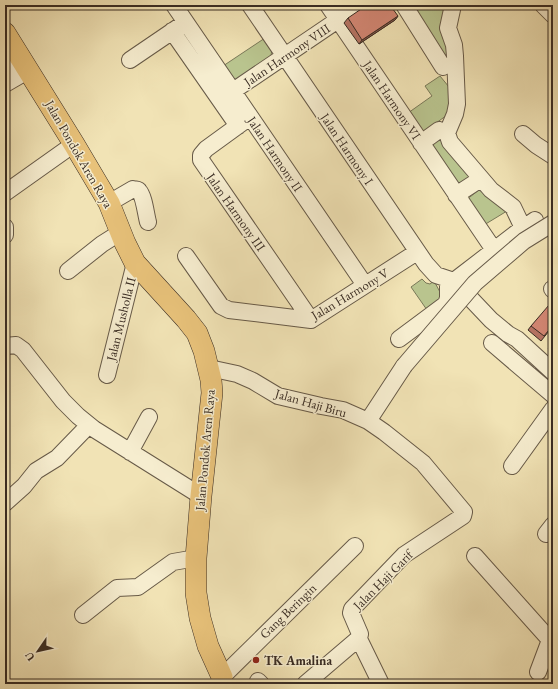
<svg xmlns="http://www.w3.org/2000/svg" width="558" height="689" viewBox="0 0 558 689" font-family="'EB Garamond',serif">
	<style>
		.green { fill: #b9c48e; stroke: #797858 }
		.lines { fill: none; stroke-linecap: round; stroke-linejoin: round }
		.minor-casing { stroke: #675a48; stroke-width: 18 }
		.major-casing { stroke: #392c23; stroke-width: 22 }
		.minor { stroke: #f6edcf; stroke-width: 16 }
		.major { stroke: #e8c27a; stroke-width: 21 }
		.minor-bridge-casing { stroke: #675a48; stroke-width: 18; stroke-linecap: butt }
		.minor-bridge { stroke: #f6edcf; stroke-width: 16 }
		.wall { fill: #b57363; stroke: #392c23 }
		.shaded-wall { fill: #935e50; stroke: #392c23 }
		.building { fill: #d28673; stroke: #392c23 }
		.poi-dot { fill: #8f2418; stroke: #f6edcf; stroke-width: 1.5 }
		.labels { text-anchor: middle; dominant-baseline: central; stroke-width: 3; stroke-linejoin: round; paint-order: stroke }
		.street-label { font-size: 13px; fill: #392c23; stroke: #f6edcf }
		.poi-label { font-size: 13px; font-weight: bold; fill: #392c23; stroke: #f6edcf; text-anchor: start }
	</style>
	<rect width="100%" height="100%" fill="#f1e3b5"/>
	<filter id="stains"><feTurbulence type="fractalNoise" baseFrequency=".005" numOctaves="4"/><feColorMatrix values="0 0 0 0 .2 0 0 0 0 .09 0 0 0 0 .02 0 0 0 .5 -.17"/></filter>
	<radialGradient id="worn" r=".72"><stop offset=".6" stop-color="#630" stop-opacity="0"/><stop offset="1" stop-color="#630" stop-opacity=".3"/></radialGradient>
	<path class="green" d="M412 5H447L449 62Z
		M265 38 272 48 271 56 236 80 232 79 223 66Z
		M440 76 449 87 450 113 422 133 408 113 432 96 425 86Z
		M441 137 473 179 458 189 430 147Z
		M479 190 501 202 507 211 484 225 466 200Z
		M422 279 426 283 430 284 434 281 440 292V301L427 310 411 287Z"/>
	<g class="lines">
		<defs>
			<path id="minor" d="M174 5 365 285
				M250 5 426 264 436 275 454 281 491 320 508 334 517 339 553 372
				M328 5 494 250
				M404 5 443 67
				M453 5 448 28 454 45 455 56 457 104 455 114 447 133 450 142 491 190 513 207 523 228
				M543 5 553 15
				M172 31 238 126
				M130 60 180 26
				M5 67 21 57
				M5 84 29 70
				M233 91 360 5
				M250 117 206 149 201 155V160L311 320
				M523 134 536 145 553 156
				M421 143 439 130
				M5 193 74 144
				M456 195 476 182
				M109 203 133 189C136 190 138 189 139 191 144 196 146 215 148 222
				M5 227V235
				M186 256 221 306 229 310 311 320 417 252
				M68 271 102 244 121 232
				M552 289 553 290
				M399 339 446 304 448 298V286L454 281 519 231 535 220
				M492 343 553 395
				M5 346 16 345 23 350 63 401 78 416 94 429 201 496
				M209 368 237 374 253 381 278 396 321 406 343 410 368 421 384 432 423 463 464 512 463 516 404 555 352 609 351 613 360 634 359 638 305 684
				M107 375 135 263
				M368 421 404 366
				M130 452 149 417
				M512 466 553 409
				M5 503 24 486 36 471 57 458 89 425
				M546 534 553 525
				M475 556 550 640
				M83 615 117 588 138 587 173 562 196 558
				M359 639 381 684
				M538 672 550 640 553 636
				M222 677 355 546
				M258 681 261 684"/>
			<path id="major" d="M5 33 74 144 109 203 125 243 135 263 186 319 197 333 204 351 211 380 212 393 201 496 196 558V593L200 618 208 646 222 677V684"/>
		</defs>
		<use href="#minor" class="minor-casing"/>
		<use href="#major" class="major-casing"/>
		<use href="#minor" class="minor"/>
		<use href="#major" class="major"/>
		<defs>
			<path id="minor-bridge" d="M404 366 475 283 524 241 553 223"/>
		</defs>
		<use href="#minor-bridge" class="minor-bridge-casing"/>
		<use href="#minor-bridge" class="minor-bridge"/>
	</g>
	<path class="wall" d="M398 16 395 20 359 44 344 23 348 18Z
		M553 308V326L541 341 528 330 531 326Z
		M553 343V353L548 349Z"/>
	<path class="shaded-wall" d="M398 16 395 20 359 44 362 40Z"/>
	<path class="building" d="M367 5H390L398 16 362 40 348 18Z
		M549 305 553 308V325L544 336 531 326Z"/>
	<circle class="poi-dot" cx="256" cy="660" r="4"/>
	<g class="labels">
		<g class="street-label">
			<text transform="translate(287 55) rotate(-34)">Jalan Harmony VIII</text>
			<text transform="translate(392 100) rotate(56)">Jalan Harmony VI</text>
			<text transform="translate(347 149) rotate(56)">Jalan Harmony I</text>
			<text transform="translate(79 154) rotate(60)">Jalan Pondok Aren Raya</text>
			<text transform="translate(275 154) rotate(56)">Jalan Harmony II</text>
			<text transform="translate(236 212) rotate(55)">Jalan Harmony III</text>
			<text transform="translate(350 294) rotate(-31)">Jalan Harmony V</text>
			<text transform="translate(121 319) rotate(-76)">Jalan Musholla II</text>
			<text transform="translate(311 403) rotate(16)">Jalan Haji Biru</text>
			<text transform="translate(205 450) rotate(-85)">Jalan Pondok Aren Raya</text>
			<text transform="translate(383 580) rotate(-45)">Jalan Haji Garif</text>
			<text transform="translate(288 611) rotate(-44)">Gang Beringin</text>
		</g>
		<g class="poi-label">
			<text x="264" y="660">TK Amalina</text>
		</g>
	</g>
	<rect width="558" height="689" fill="none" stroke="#f1e3b5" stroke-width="20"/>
	<rect x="6" y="6" width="546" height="677" fill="none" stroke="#392c23" stroke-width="2"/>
	<rect x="10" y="10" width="538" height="669" fill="none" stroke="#392c23"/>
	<g transform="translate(38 651) rotate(236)" stroke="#f6edcf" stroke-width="3" paint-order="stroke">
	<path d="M0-3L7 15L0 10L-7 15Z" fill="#392c23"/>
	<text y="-6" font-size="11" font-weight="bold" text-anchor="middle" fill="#392c23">U</text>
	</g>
	<rect width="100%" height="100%" filter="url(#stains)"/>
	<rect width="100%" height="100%" fill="url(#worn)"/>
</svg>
